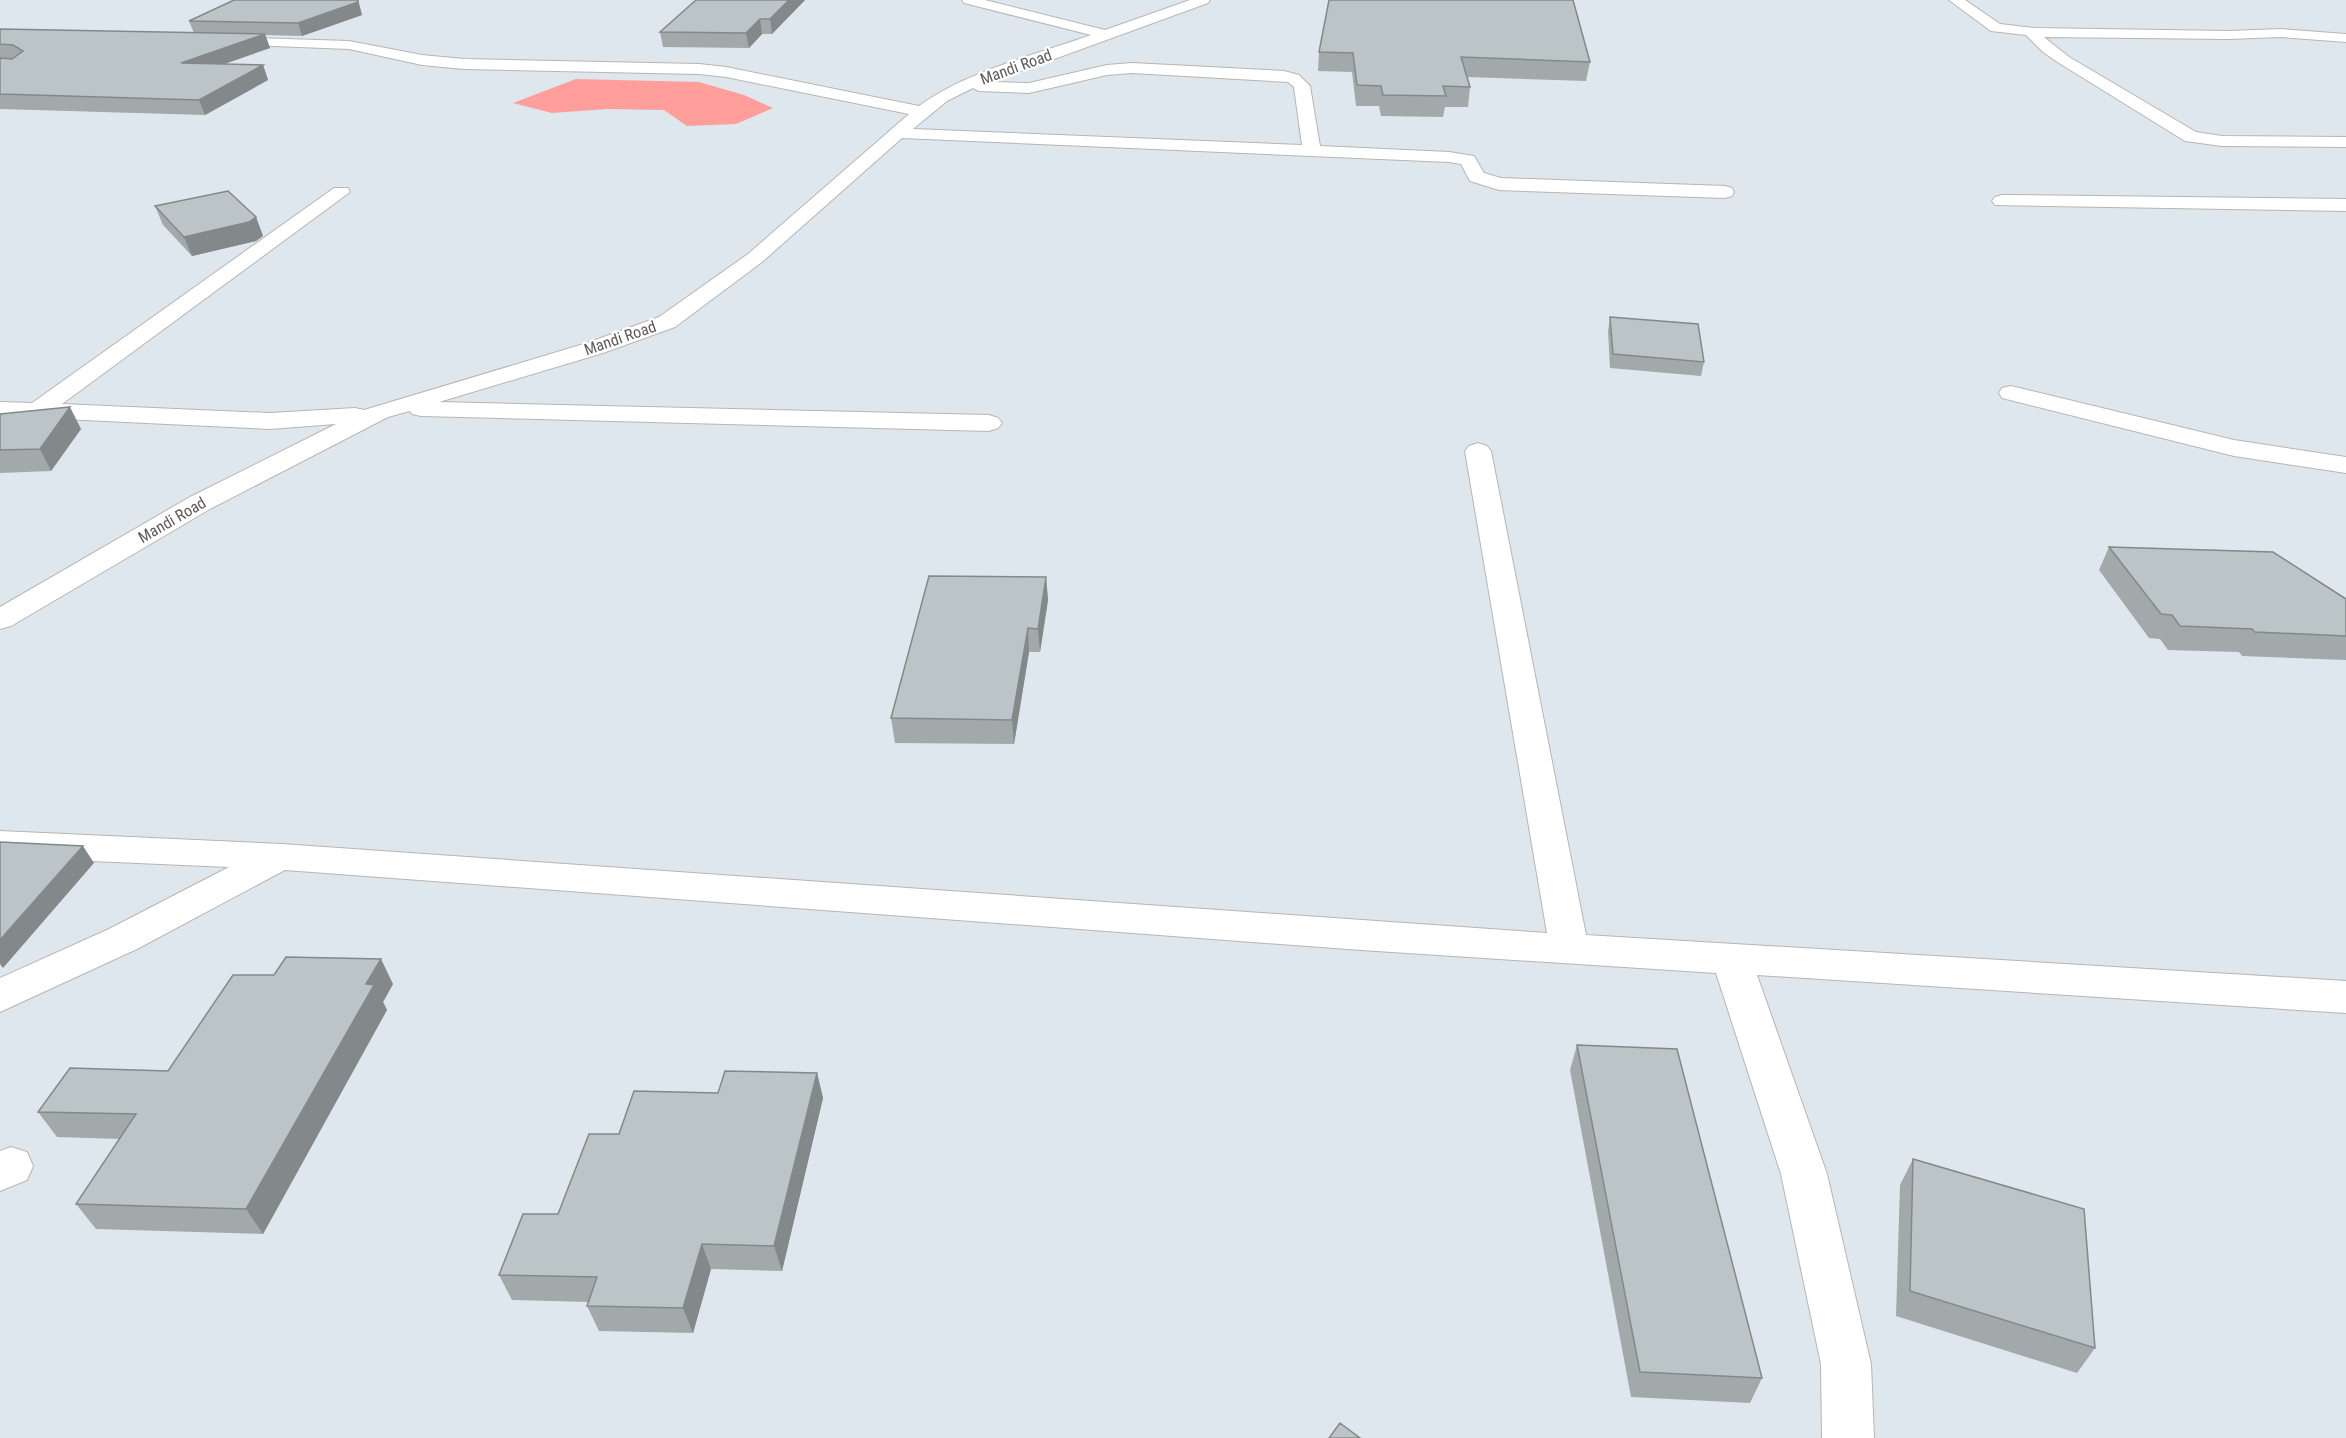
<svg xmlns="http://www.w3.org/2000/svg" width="2346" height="1438" viewBox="0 0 2346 1438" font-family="'Roboto Condensed',sans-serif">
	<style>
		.water { fill: #ff9e9b }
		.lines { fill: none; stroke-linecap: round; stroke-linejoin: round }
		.minor-casing { stroke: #bbb4b1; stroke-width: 2 }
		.minor { fill: #fff; fill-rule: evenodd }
		.wall { fill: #a1a9aa }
		.shaded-wall { fill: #83898b }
		.building { fill: #bbc4c6; stroke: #83898b; stroke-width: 1.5 }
		.labels { text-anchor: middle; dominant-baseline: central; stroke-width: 4.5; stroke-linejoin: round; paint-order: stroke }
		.far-street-label { font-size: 16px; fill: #615957; stroke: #fff }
	</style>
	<rect width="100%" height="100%" fill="#dee7ed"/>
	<path class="water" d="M576 79 699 82 744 95 773 108 736 124 687 126 664 110 607 109 552 113 513 103Z"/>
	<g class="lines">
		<defs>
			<path id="minor" d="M962 0H985L1105 30 1190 0H1210L1208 3 991 82 1029 83 1107 65 1132 63 1284 71 1299 75 1310 86 1320 146 1449 152 1474 156 1484 173 1501 178 1725 186 1732 188 1734 192 1732 196 1725 198 1499 190 1470 181 1461 164 1449 162 902 138 762 262 675 327 603 353 439 402 989 415 998 418 1002 423 998 428 989 431 421 416 412 414 410 411 388 417 210 509 11 626 0 629V607L190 497 336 424 270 429 0 416V402L32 403 334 188H348L350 192 62 404 270 413 355 408 364 410 587 343 659 317 748 254 909 114 726 77 699 74 464 69 422 65 349 49 222 44 217 43 215 40 217 37 349 41 422 55 464 59 699 64 726 67 919 106C967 71 1035 55 1091 35L964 3ZM1132 73 1288 82 1294 87 1302 145 913 129 947 101 973 88 979 91 1029 93 1107 75Z
				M1949 0H1965L2000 24 2035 28 2229 31 2281 29 2346 34V42L2281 37 2229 39 2044 37 2069 57 2196 132 2222 136 2346 137V147L2222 146 2185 141 2059 63 2043 52 2026 35 1991 31Z
				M2002 195 2346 199V211L1995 205 1992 201 1995 197Z
				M2011 386 2234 440 2346 457V473L2234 456 2002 398 1999 393 2002 388Z
				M1478 443 1487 446 1491 451 1586 935 2346 981V1013L1757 975 1827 1174 1871 1364 1874 1438H1822L1821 1364 1781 1174 1716 973 1361 950 285 870 137 949 0 1012V978L109 929 229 867 0 857V831L282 844 1547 933 1465 451 1469 446Z
				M11 1147 27 1152 33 1166 27 1180 0 1191V1151Z"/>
		</defs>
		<use href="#minor" class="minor-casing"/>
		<use href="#minor" class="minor"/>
	</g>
	<path class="wall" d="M358 0 362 15 302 36 265 35 270 48 223 64 263 65 268 80 205 115 0 109V58H13H0V29L194 33 189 21Z
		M696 0H805L772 34H762L749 48 663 47 660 32Z
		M1319 52 1590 62 1586 81 1467 77 1470 87 1468 107H1445L1443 117 1381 116 1379 106H1356L1352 72 1318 71Z
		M155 206 256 217 263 236 256 241 192 256 163 225Z
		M1610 317 1704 362 1701 376 1610 368 1608 331Z
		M0 414 81 429 51 471 0 473Z
		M2109 547 2346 599V660L2242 656 2239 652 2168 650 2160 639 2149 638 2099 570Z
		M1046 577 1048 600 1040 652H1029L1014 744 895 743 891 718Z
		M393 984 383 1002 387 1010 263 1234 96 1229 76 1204 120 1139 57 1137 38 1112 168 1071Z
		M1577 1045 1762 1378 1750 1403 1631 1397 1570 1070Z
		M817 1073 823 1098 782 1271 711 1269 693 1333 599 1331 587 1306 589 1302 512 1300 499 1275 558 1214 619 1134 718 1093Z
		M1913 1159 2095 1348 2077 1373 1896 1316 1900 1185Z"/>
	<path class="shaded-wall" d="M358 0 362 15 302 36 298 23Z
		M789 0H805L772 34 770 19Z
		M760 19 762 34 749 48 746 33Z
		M265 34 270 48 187 77 181 63Z
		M263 65 268 80 205 115 199 100Z
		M256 217 263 236 256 241 192 256 184 237Z
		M70 407 81 429 51 471 40 449Z
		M1046 577 1048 600 1040 652 1038 629Z
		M1028 628 1029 652 1014 744 1012 720Z
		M83 846 94 863 3 968 0 964V940Z
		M381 959 393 984 383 1002 387 1010 263 1234 246 1209 366 984Z
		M817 1073 823 1098 782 1271 774 1246Z
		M702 1244 711 1269 693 1333 683 1308Z"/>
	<path class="building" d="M234 0H358V2L298 23 189 21Z
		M696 0H789L770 19H760L746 33 660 32Z
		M1329 0H1573L1590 62 1461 57 1470 87 1443 86 1446 96 1383 95 1381 86 1357 85 1353 53 1319 52Z
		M0 29 265 34 181 63 263 65 199 100 0 94V58L12 59 23 51 13 45 0 44Z
		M228 191 256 217 249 222 184 237 155 206Z
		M1610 317 1698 324 1704 362 1613 354Z
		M70 407 40 449 0 450V414Z
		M2109 547 2273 552 2346 599V636L2255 632 2252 629 2180 626 2172 615 2161 614Z
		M929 576 1046 577 1038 629 1028 628 1012 720 891 718Z
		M0 842 83 846 0 940Z
		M286 957 381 959 366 984 374 985 246 1209 76 1204 136 1114 38 1112 70 1068 168 1071 233 975H274Z
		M1577 1045 1677 1049 1762 1378 1640 1372Z
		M725 1071 817 1073 774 1246 702 1244 683 1308 587 1306 597 1277 499 1275 523 1214H558L589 1134H619L634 1091 718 1093Z
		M1913 1159 2084 1209 2095 1348 1910 1291Z
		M1340 1423 1360 1438H1329Z"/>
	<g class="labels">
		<g class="far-street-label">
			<text transform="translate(1016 67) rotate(-20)">Mandi Road</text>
			<text transform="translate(620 338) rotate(-19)">Mandi Road</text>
			<text transform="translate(172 520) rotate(-30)">Mandi Road</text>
		</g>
	</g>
</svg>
